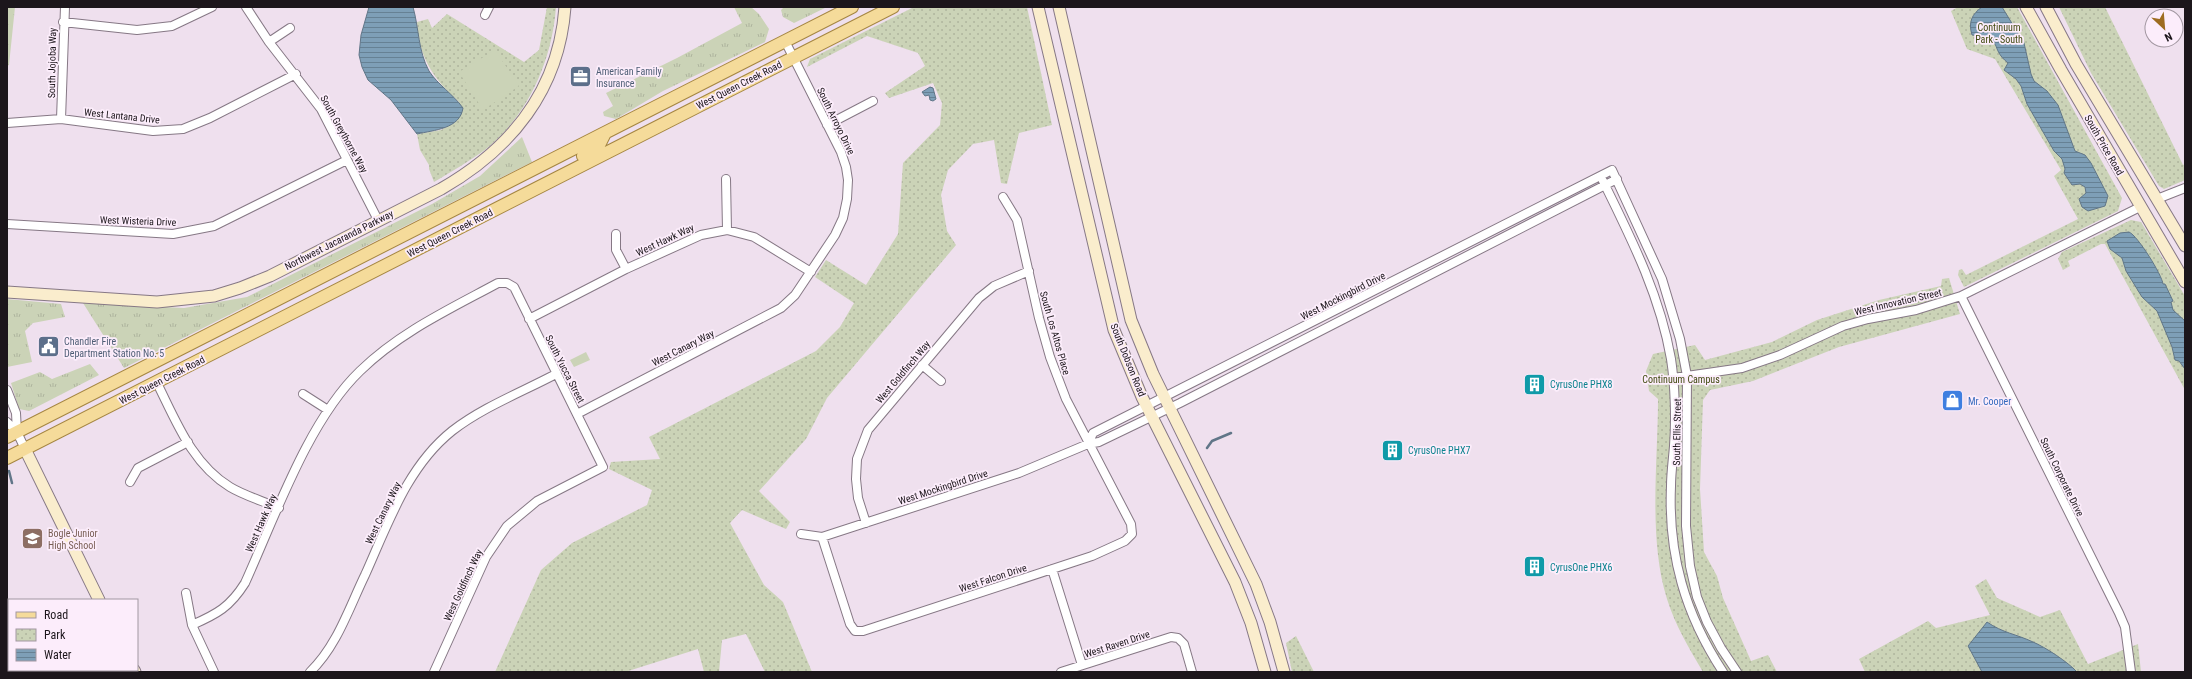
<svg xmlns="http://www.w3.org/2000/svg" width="2192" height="679" viewBox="0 0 2192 679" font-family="'Roboto Condensed',sans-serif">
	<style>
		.grass { fill: url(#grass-tufts) }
		.park { fill: url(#park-dots) }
		.pitch { fill: #cbd3b7 }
		.water { fill: url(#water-rules); stroke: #617688 }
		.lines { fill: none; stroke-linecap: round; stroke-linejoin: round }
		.stream { stroke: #617688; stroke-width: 2.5 }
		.street-casing { stroke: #867885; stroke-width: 10 }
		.secondary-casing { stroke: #867885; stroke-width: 13 }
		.primary-casing { stroke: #a58642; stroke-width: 14 }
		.street { stroke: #fff; stroke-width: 8 }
		.secondary { stroke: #faedcd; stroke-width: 11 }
		.primary { stroke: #f5db9a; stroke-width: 12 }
		.labels { text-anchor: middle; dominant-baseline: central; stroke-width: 3.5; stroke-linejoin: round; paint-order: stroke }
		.park-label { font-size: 10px; fill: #404a0f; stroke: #fcedfb }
		.street-label { font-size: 10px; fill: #1c161b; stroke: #fcedfb }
		.service-label { font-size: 10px; fill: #4e5e75; stroke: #fcedfb; text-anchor: start }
		.culture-label { font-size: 10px; fill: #0d838f; stroke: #fcedfb; text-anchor: start }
		.shop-label { font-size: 10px; fill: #366cbe; stroke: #fcedfb; text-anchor: start }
		.education-label { font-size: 10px; fill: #785e54; stroke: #fcedfb; text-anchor: start }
	</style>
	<defs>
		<pattern id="grass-tufts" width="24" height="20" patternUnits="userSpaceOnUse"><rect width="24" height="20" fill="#cbd3b7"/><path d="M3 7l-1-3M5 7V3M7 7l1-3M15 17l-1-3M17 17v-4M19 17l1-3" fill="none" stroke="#aeb49d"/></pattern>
		<pattern id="park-dots" width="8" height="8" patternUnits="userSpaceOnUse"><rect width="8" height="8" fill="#cbd3b7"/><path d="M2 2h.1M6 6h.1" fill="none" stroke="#aeb49d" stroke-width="1.8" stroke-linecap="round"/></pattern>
		<pattern id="water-rules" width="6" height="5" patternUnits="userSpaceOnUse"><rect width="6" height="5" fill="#7e9fb7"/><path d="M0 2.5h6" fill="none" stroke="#668194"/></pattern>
	</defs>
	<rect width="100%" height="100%" fill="#efe0ee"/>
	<path class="grass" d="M7 7H15L9 65 7 66Z
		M734 7H751L759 14 769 29 765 42 663 91 616 119 604 116 603 112 613 106 606 93 677 58 742 23Z
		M784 7H827L794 23 783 17 781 10Z
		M522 137 532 162 124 368 83 303 184 308 247 297 432 204 480 176Z
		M7 299 61 304 65 317 33 323 25 331 32 362 7 367Z
		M90 364 99 375 29 411 19 409 11 383 40 372 52 379Z"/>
	<path class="park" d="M547 7H556C552 61 528 115 486 149 470 161 451 172 434 182L429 169V165L420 150 417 134 441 130 454 123 459 102C434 80 418 56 417 22L428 19 432 28 447 14 524 62 539 50Z
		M914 7H1027L1052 125 1019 133 1007 184 1001 183 994 140 973 144 948 170 941 195 947 231 956 245 827 398 806 439 759 491 790 522 786 529 742 510 730 523 764 585 783 602 812 672H765L746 634 722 640 719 672H704L698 649 625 672H495L541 570 572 543 647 505 652 490 609 469 611 462 660 459 649 437 816 351 840 327 854 303 815 277 826 260 866 285 898 234 903 163 940 125 942 103 933 83 889 98 885 93 925 66 918 53 867 36 807 67 810 59Z
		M1958 7H2017L2122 198 2118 211 1964 287 1958 275 1959 270 1962 269 1966 275 2078 219 2054 176 2061 170 1995 59 1967 49 1951 11Z
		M2059 7H2105L2183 165 2185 164V180L2164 189 2159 186 2091 73Z
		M2131 220 2141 222 2185 296V390L2105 244H2101L2068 261 2070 266 2063 270 2058 259 2062 252Z
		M1949 278 1960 314 1839 347 1753 381 1710 390 1703 400 1700 489 1704 552 1717 576 1723 598 1751 661 1768 655 1777 672H1703C1689 648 1675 625 1667 599 1648 538 1658 462 1658 399L1649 391 1646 371 1653 354 1695 345 1705 360 1772 342 1817 320 1879 300 1941 286 1942 279Z
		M1986 579 1997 598 2040 617 2060 610 2088 664 2138 644 2141 672H1865L1859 659 1928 621 1936 628 1990 615 1975 586Z
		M1296 636 1314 672H1292L1286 643Z"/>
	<path class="pitch" d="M495 50 519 86 483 110 459 72Z
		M586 352 590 360 574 367 570 360Z"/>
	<path class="water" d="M369 7H413C419 28 418 51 429 71 438 85 453 94 463 108 460 129 434 130 417 134L391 100 368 80 362 67 359 55 361 35Z
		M1982 7H2002L2024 43 2031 74 2034 81 2047 91 2058 105 2075 151 2085 155 2091 163 2108 196 2105 206 2088 211 2082 207 2079 199 2086 193 2085 187 2080 184 2072 185 2064 173 2065 169 2062 159 2054 151 2027 104 2021 86 2016 79 2004 70 2008 63C1988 47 2006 39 1972 35 1968 22 1972 14 1982 7Z
		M930 87 933 88 936 99 933 101 930 100 929 95 925 96 922 92Z
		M2129 232C2138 236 2162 275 2163 284H2165L2173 301 2171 302 2173 310 2185 321V369L2179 361 2175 360 2172 347 2157 311 2142 297 2126 271 2122 258 2110 249 2107 241 2120 233Z
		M1987 622C2003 633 2016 634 2033 642 2045 647 2068 662 2077 672H1982L1968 646Z"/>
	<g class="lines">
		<path class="stream" d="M1207 448 1212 441 1231 433
			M9 471 12 483"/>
		<defs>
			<path id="street" d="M246 7 269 42 321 109 378 220
				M485 15 489 7
				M63 22 137 30 172 26 212 7
				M269 42 290 28
				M61 119 65 7
				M7 123 61 119 153 131 183 129 210 118 296 74
				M827 125 873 101
				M726 179 727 230
				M1603 181C1631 238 1660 295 1671 359 1675 385 1676 420 1674 446 1673 459 1671 473 1671 486 1668 555 1685 614 1723 672
				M2157 199 2185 188
				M7 224 173 234 214 226 347 160
				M616 234V250L626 269
				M1961 296 2119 613 2125 627 2131 672
				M529 319 626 269 701 235 727 230 754 237 811 272
				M922 365 941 381
				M1673 378 1742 368 1780 355 1843 326 1868 319 1916 310 1961 296 2140 207
				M157 383C176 421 192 464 230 487 245 496 263 501 279 508
				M7 390 16 413 17 432
				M303 394 328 410
				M577 414 781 308 795 295 835 235 843 218 847 199 848 180 846 167 841 152 785 41
				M7 422 17 432 25 449
				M1088 444 1093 433 1612 170 1662 279 1680 339 1687 376 1686 526 1690 566 1697 597 1707 622 1721 648 1737 672
				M130 482 138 468 188 442
				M866 523 858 498 856 479 857 459 868 430 979 298 994 286 1029 271
				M801 534 822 537 1019 473 1088 444 1099 442 1180 403 1617 179
				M822 537 850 624 855 631H863L1092 556 1125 541 1132 534 1131 524 1066 399 1050 357 1039 318 1017 220 1003 197
				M1052 569 1082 665
				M186 593 192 625 214 672
				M192 625C217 614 230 607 245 583 275 517 308 421 360 371 400 332 450 309 498 283H507L514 287 603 467 537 501 507 526 486 557 434 672
				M310 672C337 646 349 608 365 575 388 524 407 467 452 431 483 407 522 392 556 374
				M1061 672 1171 637 1178 638 1184 644 1192 672"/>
			<path id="secondary" d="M1038 7 1114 330 1142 397 1235 582 1251 623 1265 672
				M1059 7 1131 320 1153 374 1256 584 1270 622 1284 672
				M2026 7 2061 70 2185 282
				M2046 7 2076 64 2185 246
				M7 292 157 302 214 296 240 288 270 276 441 189C511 149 559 90 565 7
				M25 449 99 600
				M134 670 135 672"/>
			<path id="primary" d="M583 156 597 149 605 133
				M7 437 852 7
				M7 458 893 7"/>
		</defs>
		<use href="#street" class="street-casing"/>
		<use href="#secondary" class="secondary-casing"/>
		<use href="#primary" class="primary-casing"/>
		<use href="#street" class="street"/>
		<use href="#secondary" class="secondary"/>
		<use href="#primary" class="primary"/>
	</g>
	<defs>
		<symbol id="office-square" viewBox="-11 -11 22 22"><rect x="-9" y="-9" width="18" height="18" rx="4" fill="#5c6f8a" stroke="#fcedfb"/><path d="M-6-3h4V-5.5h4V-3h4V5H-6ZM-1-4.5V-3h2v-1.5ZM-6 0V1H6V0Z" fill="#fff"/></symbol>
		<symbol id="civic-square" viewBox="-11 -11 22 22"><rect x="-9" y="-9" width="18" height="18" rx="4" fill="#5c6f8a" stroke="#fcedfb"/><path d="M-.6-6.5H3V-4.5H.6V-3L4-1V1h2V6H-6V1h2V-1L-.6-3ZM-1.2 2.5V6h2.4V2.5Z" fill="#fff"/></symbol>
		<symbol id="building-square" viewBox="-11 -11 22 22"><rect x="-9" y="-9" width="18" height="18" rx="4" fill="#0f9aa8" stroke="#fcedfb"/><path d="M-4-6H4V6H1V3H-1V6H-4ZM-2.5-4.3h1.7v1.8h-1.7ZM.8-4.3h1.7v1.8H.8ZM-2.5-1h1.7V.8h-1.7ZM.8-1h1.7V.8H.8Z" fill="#fff"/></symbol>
		<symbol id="shop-square" viewBox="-11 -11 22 22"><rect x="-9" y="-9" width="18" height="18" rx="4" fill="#3f7fe0" stroke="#fcedfb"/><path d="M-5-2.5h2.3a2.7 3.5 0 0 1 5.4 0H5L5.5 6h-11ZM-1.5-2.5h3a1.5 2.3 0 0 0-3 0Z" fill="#fff"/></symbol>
		<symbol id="school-square" viewBox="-11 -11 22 22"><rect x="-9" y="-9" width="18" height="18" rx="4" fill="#8d6e63" stroke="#fcedfb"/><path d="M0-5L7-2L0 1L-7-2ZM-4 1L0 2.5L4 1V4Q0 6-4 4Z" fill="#fff"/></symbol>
	</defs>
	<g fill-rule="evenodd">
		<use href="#office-square" x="568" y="64" width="25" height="25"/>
		<use href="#civic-square" x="36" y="334" width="25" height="25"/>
		<use href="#building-square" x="1522" y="372" width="25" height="25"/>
		<use href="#shop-square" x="1940" y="388" width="25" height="25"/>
		<use href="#building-square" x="1380" y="438" width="25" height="25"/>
		<use href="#school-square" x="20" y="526" width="25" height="25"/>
		<use href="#building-square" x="1522" y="554" width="25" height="25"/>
	</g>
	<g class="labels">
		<g class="park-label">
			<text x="1999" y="27">Continuum<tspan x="1999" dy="12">Park - South</tspan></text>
			<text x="1681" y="379">Continuum Campus</text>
		</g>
		<g class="street-label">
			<text transform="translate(52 63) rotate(-89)">South Jojoba Way</text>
			<text transform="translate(739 85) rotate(-27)">West Queen Creek Road</text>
			<text transform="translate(122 116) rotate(6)">West Lantana Drive</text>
			<text transform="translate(836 121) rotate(64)">South Arroyo Drive</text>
			<text transform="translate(344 134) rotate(61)">South Greythorne Way</text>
			<text transform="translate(2104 145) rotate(60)">South Price Road</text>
			<text transform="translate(138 221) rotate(2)">West Wisteria Drive</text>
			<text transform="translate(450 233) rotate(-27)">West Queen Creek Road</text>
			<text transform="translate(339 240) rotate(-27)">Northwest Jacaranda Parkway</text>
			<text transform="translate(665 240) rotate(-25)">West Hawk Way</text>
			<text transform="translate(1343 296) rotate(-27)">West Mockingbird Drive</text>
			<text transform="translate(1898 302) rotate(-13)">West Innovation Street</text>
			<text transform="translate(1055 333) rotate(74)">South Los Altos Place</text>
			<text transform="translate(683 348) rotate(-27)">West Canary Way</text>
			<text transform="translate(1128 360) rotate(68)">South Dobson Road</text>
			<text transform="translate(565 369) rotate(63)">South Yucca Street</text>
			<text transform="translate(903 372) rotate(-50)">West Goldfinch Way</text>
			<text transform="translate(162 380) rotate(-27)">West Queen Creek Road</text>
			<text transform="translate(1677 432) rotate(-89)">South Ellis Street</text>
			<text transform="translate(2062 477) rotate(64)">South Corporate Drive</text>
			<text transform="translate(943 487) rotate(-18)">West Mockingbird Drive</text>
			<text transform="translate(383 513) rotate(-64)">West Canary Way</text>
			<text transform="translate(261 523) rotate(-66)">West Hawk Way</text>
			<text transform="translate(993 578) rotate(-18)">West Falcon Drive</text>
			<text transform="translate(463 585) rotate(-65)">West Goldfinch Way</text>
			<text transform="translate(1117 644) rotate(-18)">West Raven Drive</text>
		</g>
		<g class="service-label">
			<text x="596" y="71">American Family<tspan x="596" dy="12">Insurance</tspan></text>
			<text x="64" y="341">Chandler Fire<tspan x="64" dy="12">Department Station No. 5</tspan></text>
		</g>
		<g class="culture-label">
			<text x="1550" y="384">CyrusOne PHX8</text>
			<text x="1408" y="450">CyrusOne PHX7</text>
			<text x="1550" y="567">CyrusOne PHX6</text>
		</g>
		<g class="shop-label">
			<text x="1968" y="401">Mr. Cooper</text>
		</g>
		<g class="education-label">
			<text x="48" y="533">Bogle Junior<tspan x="48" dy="12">High School</tspan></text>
		</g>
	</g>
	<rect width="2192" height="679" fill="none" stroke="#1c161b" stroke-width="16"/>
	<rect x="8" y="599" width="130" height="72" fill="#fcedfb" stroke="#a297a1"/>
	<rect x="16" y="612" width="20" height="6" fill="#f5db9a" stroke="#a297a1"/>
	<text x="44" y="619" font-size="12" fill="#1c161b">Road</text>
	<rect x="16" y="629" width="20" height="12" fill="url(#park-dots)" stroke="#a297a1"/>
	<text x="44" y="639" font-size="12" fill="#1c161b">Park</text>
	<rect x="16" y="649" width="20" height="12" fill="url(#water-rules)" stroke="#a297a1"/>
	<text x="44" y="659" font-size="12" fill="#1c161b">Water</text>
	<g transform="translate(2164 28) rotate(154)"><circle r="19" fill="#fcedfb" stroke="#a297a1"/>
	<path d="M0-3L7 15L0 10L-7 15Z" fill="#9e6c21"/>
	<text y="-6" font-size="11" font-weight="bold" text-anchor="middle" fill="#1c161b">N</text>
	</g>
</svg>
